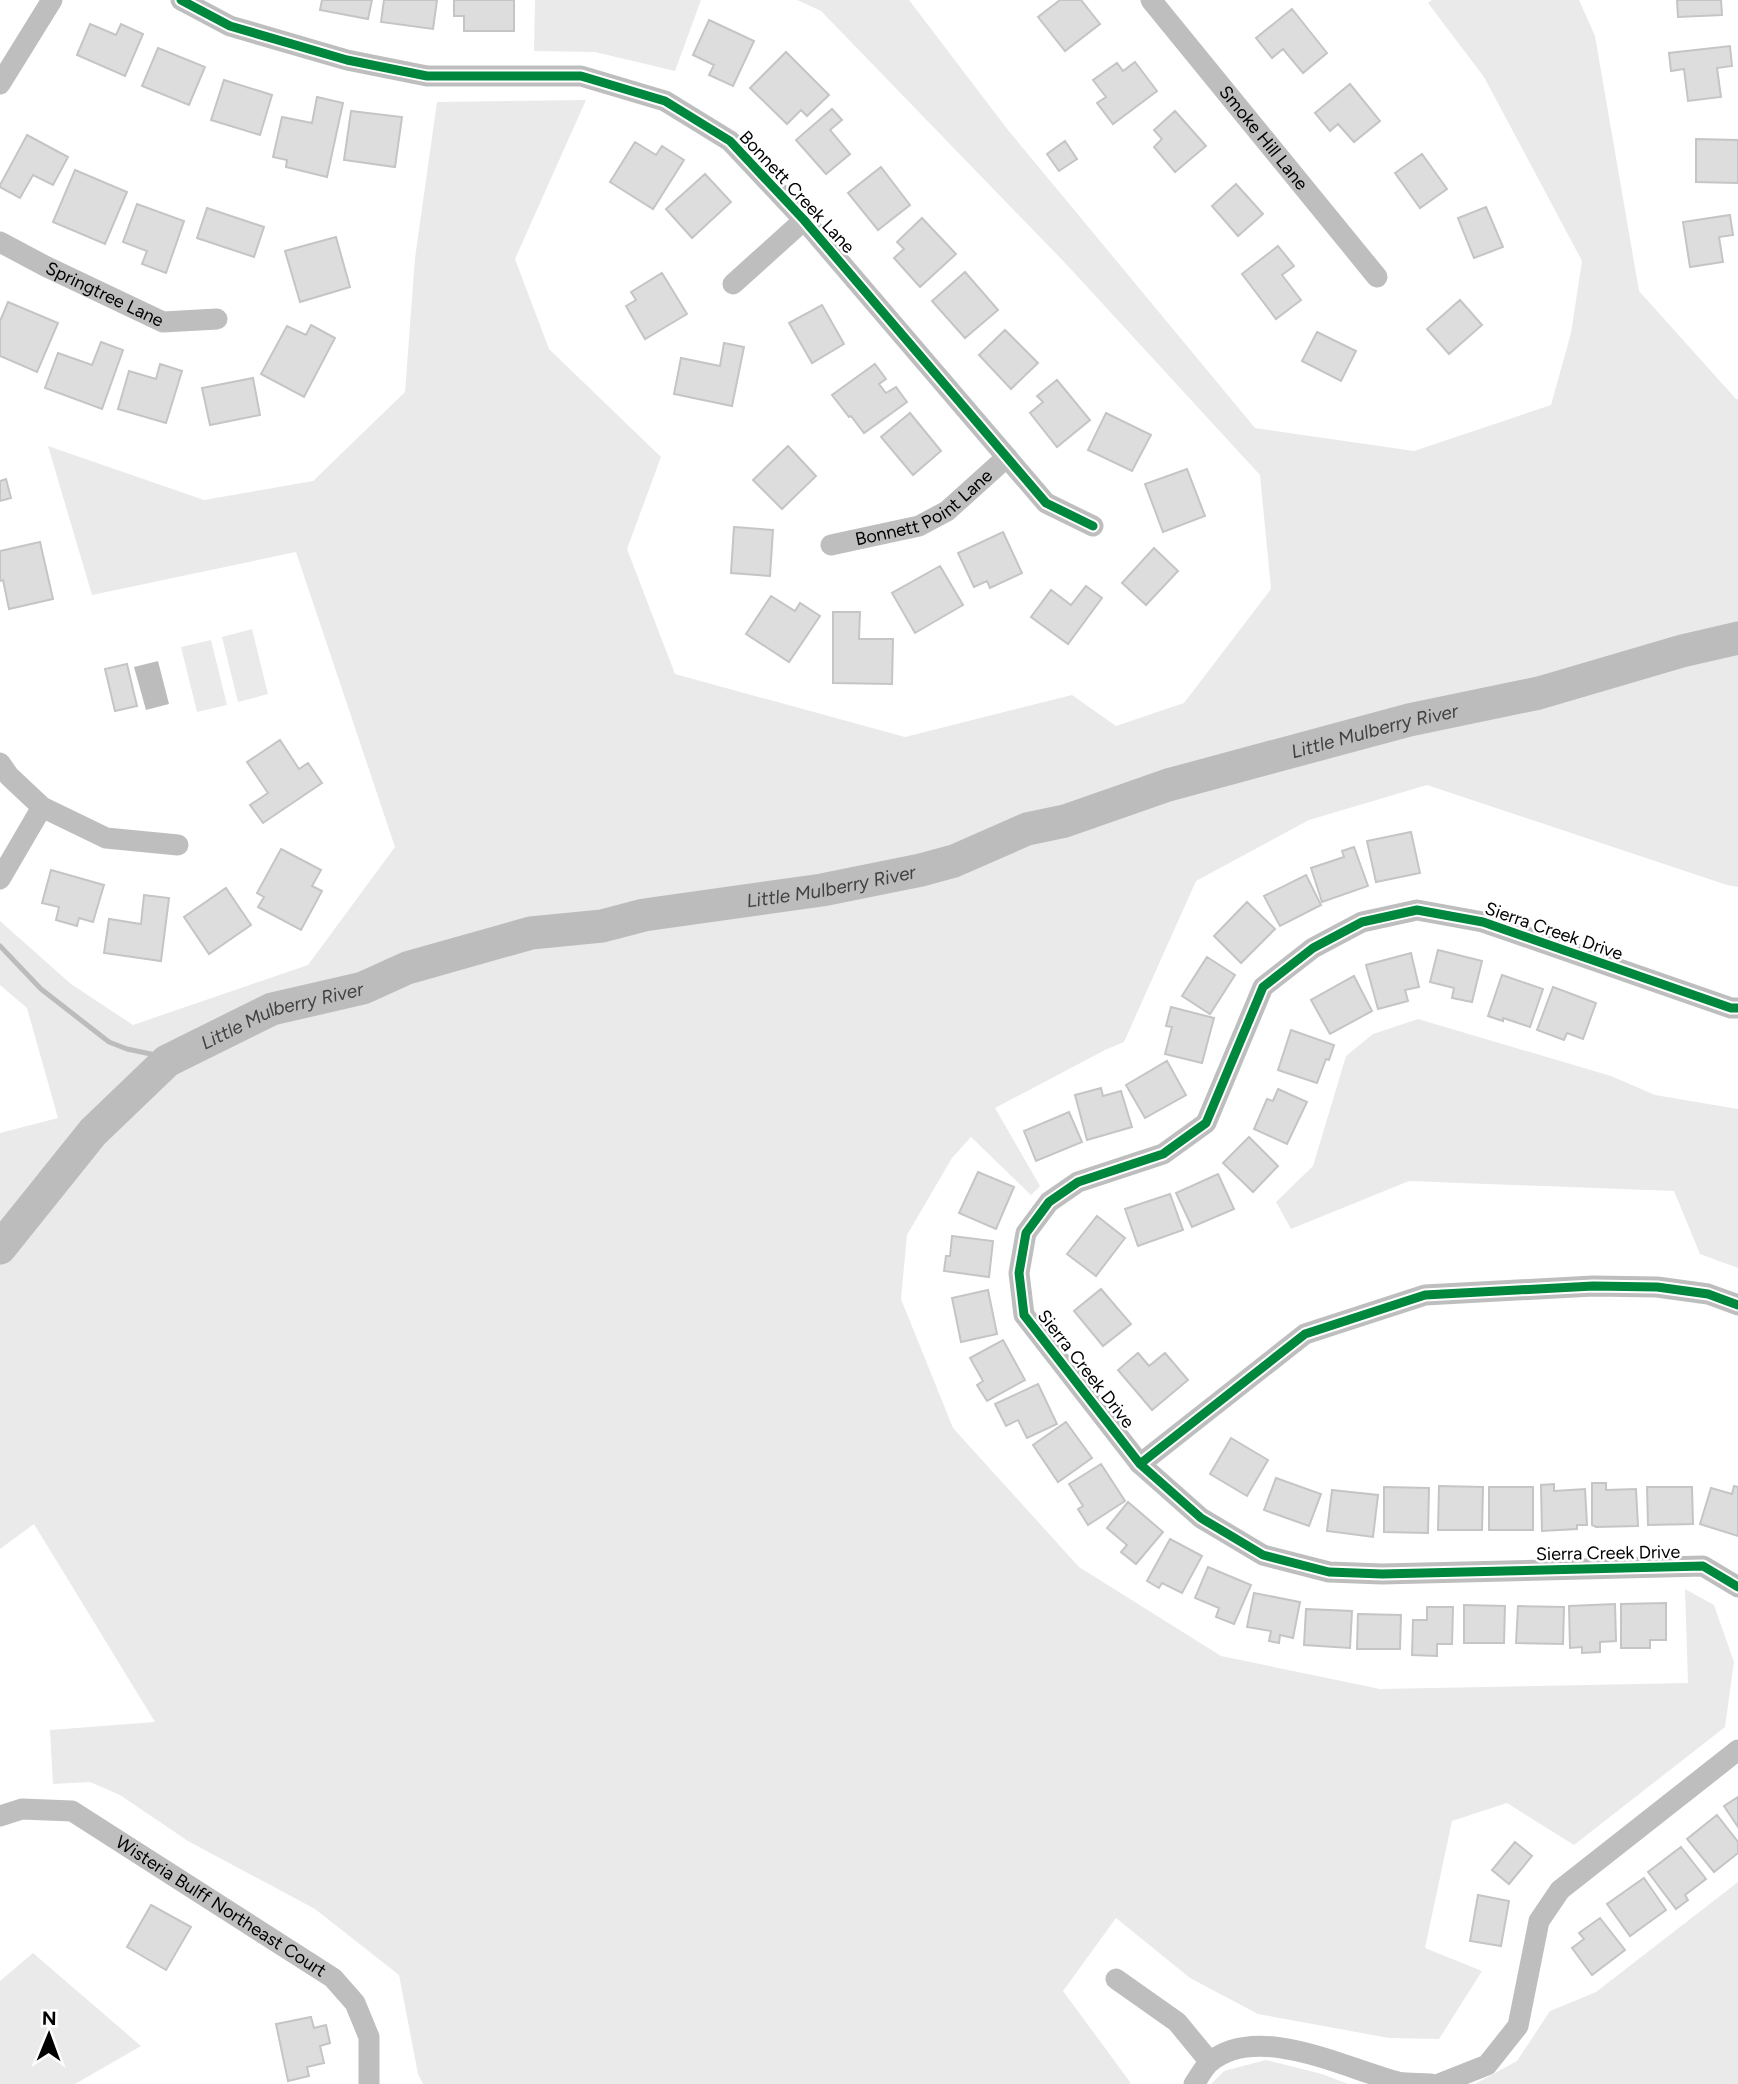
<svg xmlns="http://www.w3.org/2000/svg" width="1738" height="2084" viewBox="0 0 1738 2084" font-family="Figtree,sans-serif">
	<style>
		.green { fill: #eaeaea }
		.water { fill: #bcbcbc }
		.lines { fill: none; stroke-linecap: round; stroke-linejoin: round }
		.stream { stroke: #bcbcbc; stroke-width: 5 }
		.river { stroke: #bcbcbc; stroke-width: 33 }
		.building { fill: #ddd; stroke: #c5c5c5; stroke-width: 2 }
		.minor { stroke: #bebebe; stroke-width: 21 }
		.cycleway-casing { stroke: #fff; stroke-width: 13 }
		.cycleway { stroke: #00873e; stroke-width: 9 }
		.labels { text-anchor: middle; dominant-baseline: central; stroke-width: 5; stroke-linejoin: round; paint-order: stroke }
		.street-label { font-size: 18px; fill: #000; stroke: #fff }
		.water-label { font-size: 19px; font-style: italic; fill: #414141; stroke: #fff }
	</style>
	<rect width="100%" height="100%" fill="#fff"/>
	<path class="green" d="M535 0H701L675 71 595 52 534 51Z
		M797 0H909L1008 130 1255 428 1414 451 1551 405 1571 333 1582 261 1484 77 1428 3 1432 0H1579L1595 36 1639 291 1736 399H1738V887L1727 885 1427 785 1309 820 1196 881 1124 1042 1105 1050 995 1108 1040 1186 1031 1195 971 1137 952 1158 907 1235 901 1299 953 1428 1079 1567 1221 1656 1380 1689 1688 1683 1685 1589 1714 1605 1734 1662 1725 1727 1574 1845 1507 1803 1452 1821 1425 1948 1482 1971 1439 2039 1389 2038 1258 2014 1190 1978 1116 1918 1063 1991 1130 2082V2084H423L418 2074 399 1975 315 1909 188 1841 120 1795 90 1782 53 1784 50 1730 155 1722 34 1524 0 1549V1133L58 1118 27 1008 0 985V921L71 984 133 1025 308 965 395 847 296 552 92 595 48 446 204 500 313 481 405 392 415 258 437 102 586 100 515 259 549 349 661 457 627 549 675 674 905 737 1072 695 1116 726 1184 703 1271 589 1260 475 1067 265 821 11Z
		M252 629 268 694 238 702 222 637Z
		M211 640 227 705 197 712 181 647Z
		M1418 1019 1611 1076 1655 1095 1738 1109V1268L1700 1254 1674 1191 1409 1181 1291 1229 1276 1202 1313 1166 1346 1056 1373 1034Z
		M1738 1882V2084H1475L1517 2061 1550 2011 1596 1992Z
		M33 1953 141 2046 75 2084H0V1981Z
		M1266 2060 1322 2074 1348 2084H1211L1224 2071Z"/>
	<path class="water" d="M158 661 169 704 146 710 134 667Z"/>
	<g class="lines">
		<path class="stream" d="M0 946 41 989 109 1042 127 1049 151 1054 167 1061"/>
		<path class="river" id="s1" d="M0 1248 93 1132 167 1061 272 1009 363 988 407 968 531 933 602 926 644 915 822 890 921 870 954 861 1027 829 1065 821 1168 785 1409 720 1539 693 1682 651 1738 638"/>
	</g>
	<path class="building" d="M322 0H372L368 19 320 10Z
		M384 0H437L433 29 381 22Z
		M454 0H514V31H464V16H454Z
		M1060 0H1081L1100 24 1065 51 1038 17Z
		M1677 0H1721L1722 15 1678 17Z
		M1292 9 1327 53 1303 73 1283 49 1272 58 1256 38Z
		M709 20 754 41 733 86 709 75 714 65 693 55Z
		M90 24 116 35 121 24 143 34 125 76 77 55Z
		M1730 46 1732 66 1717 68 1721 97 1688 101 1684 69 1671 71 1669 53Z
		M158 48 205 67 189 105 142 86Z
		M786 52 829 95 807 116 801 110 787 124 750 88Z
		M1135 62 1157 91 1113 124 1097 103 1106 97 1093 80 1117 63 1123 71Z
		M224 80 272 95 260 135 211 120Z
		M1350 84 1380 121 1354 142 1338 124 1330 131 1315 113Z
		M317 97 343 103 327 177 286 167 287 160 273 157 282 117 312 123Z
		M832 109 842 120 830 130 850 154 826 174 796 140Z
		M351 111 402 117 395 167 344 160Z
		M1175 111 1206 146 1175 172 1154 147 1162 139 1154 130Z
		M27 135 68 157 53 185 33 175 20 198 0 187V185Z
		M1696 139 1738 140V183L1696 182Z
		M1065 141 1077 159 1059 171 1047 154Z
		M635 142 656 155 662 146 684 160 653 209 610 182Z
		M1422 154 1447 189 1420 208 1395 173Z
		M881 167 910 205 878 230 848 193Z
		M75 170 127 192 105 244 53 222Z
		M705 174 731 202 692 238 666 209Z
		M1236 184 1263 214 1238 236 1212 206Z
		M137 204 184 221 166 273 142 264 147 251 123 242Z
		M1486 207 1503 247 1474 258 1458 218Z
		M207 208 264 227 254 257 197 238Z
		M1730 215 1733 235 1719 237 1723 262 1690 267 1683 222Z
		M922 218 956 254 920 287 894 258 904 249 897 242Z
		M336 237 350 287 300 302 285 251Z
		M1278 246 1294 266 1282 275 1301 300 1276 319 1242 274Z
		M965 272 998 310 965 338 932 301Z
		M662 273 687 314 645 339 626 306 636 300 631 292Z
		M1460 300 1482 325 1449 354 1427 329Z
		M8 302 58 323 37 372 0 356V321Z
		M822 305 844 344 812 363 789 323Z
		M311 325 335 338 304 397 261 374 287 326 306 335Z
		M1005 330 1038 363 1011 389 979 355Z
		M1317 332 1356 351 1341 381 1302 361Z
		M101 342 123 350 102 409 45 388 58 353 92 365Z
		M724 343 744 347 732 406 674 394 681 358 720 366Z
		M160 364 182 371 166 423 118 409 129 371 156 379Z
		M875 364 886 379 879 384 886 393 896 387 907 402 864 433 851 416 849 417 832 395Z
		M253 378 260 415 210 425 202 388Z
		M1057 380 1090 420 1057 447 1030 413 1043 402 1037 396Z
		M910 413 941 451 913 475 881 437Z
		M1106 413 1151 435 1132 471 1088 450Z
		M788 446 816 476 782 509 753 480Z
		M1187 469 1205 516 1163 532 1145 484Z
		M6 479 11 498 0 501V481Z
		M734 527 773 530 770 576 731 573Z
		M1003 532 1022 573 990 588 987 581 974 587 958 553Z
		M40 542 53 599 9 609 3 580 0 581V551Z
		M1154 548 1178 571 1146 605 1122 583Z
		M940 566 963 605 915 633 892 593Z
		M1086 586 1102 598 1068 644 1031 617 1051 590 1071 605Z
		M771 596 795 611 800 603 820 616 789 662 746 634Z
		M833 612H860L859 639H893L892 684 833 683Z
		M127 664 137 706 115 711 105 669Z
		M280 740 299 769 308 763 322 783 263 823 250 805 268 793 247 762Z
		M1411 832 1420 873 1376 882 1367 841Z
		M1354 847 1368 886 1322 902 1311 868 1344 857 1342 851Z
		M281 849 321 870 312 886 322 891 301 930 258 907 264 897 257 893Z
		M51 870 104 885 93 922 79 918 77 926 56 920 59 907 42 903Z
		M1306 875 1321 905 1280 926 1264 896Z
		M226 888 251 925 209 954 184 917Z
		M144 895 169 898 161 961 104 953 109 919 141 924Z
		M1247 902 1275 929 1241 963 1214 936Z
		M1438 950 1482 961 1472 1002 1452 998 1454 988 1430 982Z
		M1411 953 1419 987 1405 990 1408 1001 1378 1009 1366 965Z
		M1207 957 1235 975 1210 1014 1182 996Z
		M1502 975 1543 989 1530 1027 1503 1018V1021L1488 1016Z
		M1354 976 1372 1011 1330 1034 1311 1000Z
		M1553 987 1596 1003 1583 1039 1567 1033 1564 1040 1537 1030Z
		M1171 1007 1214 1018 1202 1063 1165 1054 1172 1027 1166 1026Z
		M1291 1030 1334 1045 1329 1060 1326 1059 1317 1083 1278 1070Z
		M1167 1061 1186 1095 1145 1118 1126 1085Z
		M1101 1088 1103 1096 1121 1091 1132 1127 1087 1140 1075 1095Z
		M1278 1089 1307 1102 1287 1144 1254 1129 1267 1099 1273 1101Z
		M1069 1112 1082 1142 1036 1161 1024 1131Z
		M1249 1137 1278 1166 1253 1192 1223 1163Z
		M978 1172 1014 1187 996 1229 959 1213Z
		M1218 1174 1234 1209 1192 1227 1176 1193Z
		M1170 1194 1183 1230 1138 1246 1125 1209Z
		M1097 1216 1125 1238 1096 1276 1067 1254Z
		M952 1236 993 1241 989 1277 944 1271 946 1256H950Z
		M1101 1289 1131 1324 1103 1346 1074 1311Z
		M988 1290 997 1334 961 1342 952 1298Z
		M1003 1340 1025 1380 987 1401 977 1385 983 1381 970 1358Z
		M1138 1353 1149 1366 1165 1353 1188 1380 1152 1410 1118 1370Z
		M1038 1384 1057 1424 1027 1438 1018 1420 1006 1426 995 1404Z
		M1066 1422 1092 1458 1058 1482 1033 1445Z
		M1231 1438 1268 1460 1247 1496 1210 1474Z
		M1101 1464 1125 1501 1088 1525 1078 1509 1083 1506 1069 1484Z
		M1276 1478 1321 1494 1309 1526 1264 1510Z
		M1592 1483H1606V1490L1636 1489 1638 1526 1596 1527 1592 1525Z
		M1554 1484V1491L1585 1489 1587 1525H1577V1529L1542 1531 1541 1485Z
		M1439 1486 1483 1487 1482 1530H1438Z
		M1734 1486 1738 1487V1536L1700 1524 1711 1488 1732 1494Z
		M1384 1487 1429 1488 1428 1533 1384 1532Z
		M1489 1487H1533V1530H1489Z
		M1647 1487H1692L1693 1524 1648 1525Z
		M1332 1490 1378 1495 1373 1537 1327 1531Z
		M1128 1502 1163 1532 1136 1564 1121 1552 1127 1545 1107 1528Z
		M1170 1539 1202 1556 1182 1593 1162 1583 1159 1588 1147 1581Z
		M1208 1567 1251 1585 1234 1624 1216 1617 1219 1608 1195 1598Z
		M1254 1593 1300 1602 1293 1638 1280 1635 1279 1643 1269 1641 1271 1631 1247 1627Z
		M1666 1603V1640H1650V1648H1621V1604Z
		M1615 1604 1616 1641 1600 1642V1652L1582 1653V1647L1570 1648 1569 1606Z
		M1464 1605 1505 1606 1504 1643H1464Z
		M1518 1606 1564 1607 1563 1644 1516 1643Z
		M1427 1607H1453L1452 1644H1437V1656L1412 1655 1413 1620H1427Z
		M1306 1609 1352 1611 1350 1648 1304 1645Z
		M1358 1614 1401 1615 1400 1649H1357Z
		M1738 1797V1827L1724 1806Z
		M1717 1815 1738 1842V1853L1714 1872 1687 1839Z
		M1515 1842 1532 1856 1509 1884 1492 1870Z
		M1681 1847 1706 1879 1685 1895 1688 1900 1676 1909 1648 1872Z
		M1644 1878 1666 1910 1630 1936 1607 1904Z
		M1478 1895 1509 1901 1501 1946 1470 1941Z
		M151 1905 191 1927 166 1970 127 1947Z
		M1600 1918 1625 1950 1592 1975 1572 1948 1584 1939 1579 1933Z
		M311 2017 314 2028 326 2025 330 2043 320 2046 324 2063 307 2067 309 2076 288 2081 276 2024Z"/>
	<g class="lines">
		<g class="minor">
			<path d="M181 0 230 26 347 60 427 76H581L665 101 730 141 804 220 1046 503 1093 526"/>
			<path id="s2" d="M1151 0 1377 277"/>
			<path d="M0 84 52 0"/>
			<path id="s3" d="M0 242 45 266 163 322 217 319"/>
			<path d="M733 284 804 220"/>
			<path id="s4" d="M831 545 919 526 947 511 1007 457"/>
			<path d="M0 763 9 776 42 807 106 838 178 845"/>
			<path d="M0 879 42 807"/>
			<path d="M1738 1008H1731L1483 922 1417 910 1362 922 1313 948 1263 987 1206 1123 1163 1154 1078 1182 1049 1202 1026 1233 1019 1273 1024 1315 1140 1464 1201 1518 1263 1555 1329 1572 1382 1574 1703 1566 1738 1587"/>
			<path d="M1140 1464 1305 1334 1425 1295 1593 1286 1657 1287 1708 1294 1738 1305"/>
			<path id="s5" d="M0 1816 22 1809 72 1811 333 1978 355 2003 369 2037V2084"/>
			<path d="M1116 1979 1177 2022 1210 2062"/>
			<path d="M1194 2084C1199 2077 1204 2067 1210 2062 1258 2022 1346 2069 1398 2082 1408 2084 1420 2083 1431 2084"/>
			<path d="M1439 2084 1487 2065 1518 2026 1539 1921 1560 1890 1738 1750"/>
		</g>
		<defs>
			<path id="cycleway" d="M181 0 230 26 347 60 427 76H581L665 101 730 141 804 220 1046 503 1093 526
				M1738 1008H1731L1483 922 1417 910 1362 922 1313 948 1263 987 1206 1123 1163 1154 1078 1182 1049 1202 1026 1233 1019 1273 1024 1315 1140 1464 1201 1518 1263 1555 1329 1572 1382 1574 1703 1566 1738 1587
				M1140 1464 1305 1334 1425 1295 1593 1286 1657 1287 1708 1294 1738 1305"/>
		</defs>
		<use href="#cycleway" class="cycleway-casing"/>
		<use href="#cycleway" class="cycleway"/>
	</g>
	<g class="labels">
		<g class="street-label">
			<text stroke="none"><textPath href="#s2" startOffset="178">Smoke Hill Lane</textPath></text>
			<text transform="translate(797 192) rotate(47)">Bonnett Creek Lane</text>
			<text stroke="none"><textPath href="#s3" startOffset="117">Springtree Lane</textPath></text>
			<text stroke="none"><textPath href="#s4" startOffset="102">Bonnett Point Lane</textPath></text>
			<text transform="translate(1554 931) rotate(19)">Sierra Creek Drive</text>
			<text transform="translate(1086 1369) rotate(52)">Sierra Creek Drive</text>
			<text transform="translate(1608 1553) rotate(-1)">Sierra Creek Drive</text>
			<text stroke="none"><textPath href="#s5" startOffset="250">Wisteria Bulff Northeast Court</textPath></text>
		</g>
		<g class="water-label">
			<text stroke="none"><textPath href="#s1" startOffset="1510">Little Mulberry River</textPath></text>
			<text stroke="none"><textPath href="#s1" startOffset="943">Little Mulberry River</textPath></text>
			<text stroke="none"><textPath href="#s1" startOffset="376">Little Mulberry River</textPath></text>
		</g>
	</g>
	<g transform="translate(49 2035) rotate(1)" stroke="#ffffff" stroke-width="5" paint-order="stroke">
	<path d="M0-5L12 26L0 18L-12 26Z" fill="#000000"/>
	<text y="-10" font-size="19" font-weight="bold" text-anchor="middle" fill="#000000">N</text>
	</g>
</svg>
